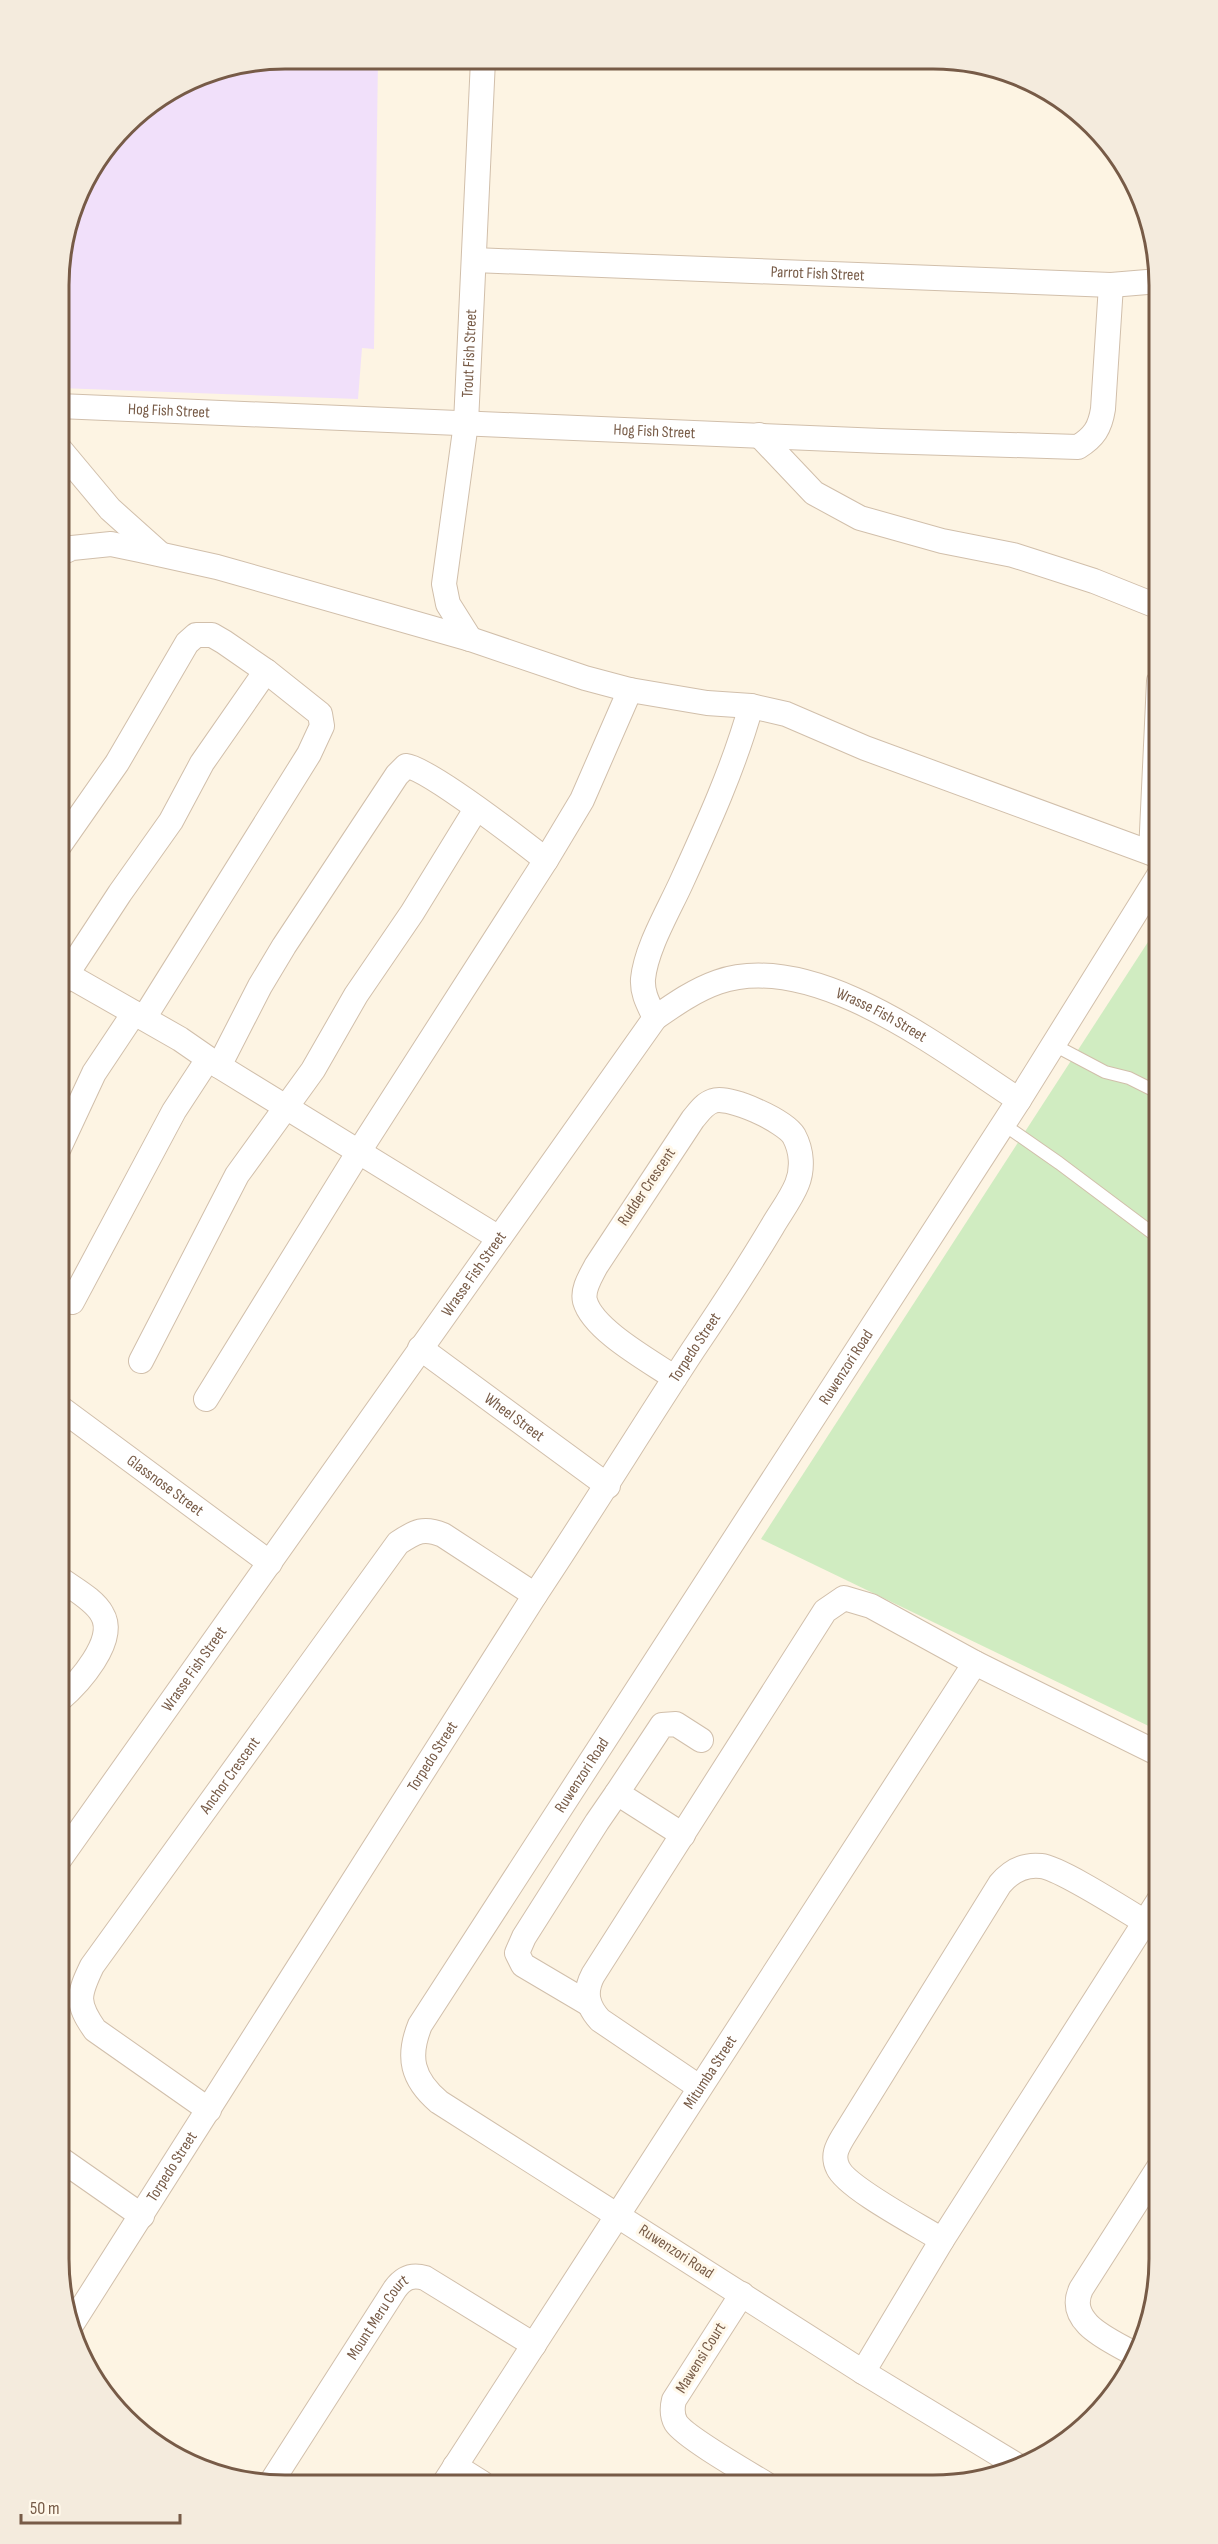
<svg xmlns="http://www.w3.org/2000/svg" width="1218" height="2544" viewBox="0 0 1218 2544" font-family="'Sofia Sans Condensed',sans-serif">
	<style>
		.education { fill: #f1e0fa }
		.green { fill: #d0ecc1 }
		.lines { fill: none; stroke-linecap: round; stroke-linejoin: round }
		.lane-casing { stroke: #d1bfab; stroke-width: 14 }
		.street-casing { stroke: #d1bfab; stroke-width: 26 }
		.lane { stroke: #fff; stroke-width: 12 }
		.street { stroke: #fff; stroke-width: 24 }
		.labels { text-anchor: middle; dominant-baseline: central; stroke-width: 6; stroke-linejoin: round; paint-order: stroke }
		.street-label { font-size: 16px; fill: #775b47; stroke: #fff8ea }
		.rim { fill: none; stroke: #775b47; stroke-width: 3 }
	</style>
	<rect width="100%" height="100%" fill="#fdf4e3"/>
	<path class="education" d="M285 59H378L374 349 362 348 358 399 59 388V270L82 185 135 115 199 76Z"/>
	<path class="green" d="M1159 925V1731L761 1539Z"/>
	<g class="lines">
		<defs>
			<path id="lane" d="M1054 1045 1105 1072 1129 1078 1159 1093
				M1003 1124 1059 1163 1159 1238"/>
			<g id="street">
				<path id="s1" d="M474 260 1111 285 1159 281"/>
				<path id="s2" d="M59 406 881 441 1078 447C1094 437 1100 428 1103 409L1111 285"/>
				<path d="M759 435 814 493 860 518 942 541 1013 555 1094 581 1159 607"/>
				<path d="M59 448 110 509 158 552"/>
				<path d="M59 554 72 548 111 544 140 550 217 567 470 639 585 678 630 690 707 703 751 706 786 714 865 748 1159 856"/>
				<path id="s3" d="M470 639 448 604 444 584 466 423 483 60"/>
				<path d="M59 846 117 763 187 643 196 635H212L224 642 266 671 320 714 322 726 309 754 144 1018"/>
				<path d="M1151 853 1159 681"/>
				<path d="M59 970 180 1039 219 1066 499 1238"/>
				<path d="M59 986 120 893 171 821 202 763 266 671"/>
				<path d="M655 1018C649 1005 642 994 643 979 646 948 669 910 682 881 708 824 734 767 751 706"/>
				<path d="M219 1066 260 986 284 946 397 775 406 766C428 768 523 842 546 860"/>
				<path d="M59 1148 94 1073 134 1013"/>
				<path d="M72 1302 174 1111 208 1059"/>
				<path id="s4" d="M420 1348 608 1486"/>
				<path d="M141 1361 237 1175 313 1070 356 995 412 913 476 809"/>
				<path d="M206 1399 358 1153 546 860 582 800 630 690"/>
				<path id="s5" d="M59 1407 270 1563"/>
				<path d="M59 1700C78 1684 118 1640 102 1614 94 1599 72 1588 59 1578"/>
				<path d="M683 1835 617 1793 662 1725 676 1724 701 1740"/>
				<path id="s6" d="M59 1860 655 1018C675 1004 695 990 718 982 814 949 942 1050 1019 1100"/>
				<path d="M589 2004 523 1965 517 1953 524 1937 597 1822 617 1793"/>
				<path d="M699 2087 600 2020C587 2006 584 1992 593 1975L825 1611 844 1598 871 1606 975 1663 1159 1754"/>
				<path id="s7" d="M209 2110 95 2030C76 2003 78 1995 92 1966L398 1543C416 1531 424 1527 443 1535L535 1595"/>
				<path d="M59 2158 142 2216"/>
				<path d="M942 2240C920 2226 847 2188 838 2168 832 2156 837 2147 843 2137L1000 1884C1011 1871 1024 1864 1041 1866 1060 1868 1125 1910 1145 1922"/>
				<path d="M742 2294 674 2400C672 2408 672 2416 676 2423 685 2437 748 2473 766 2484"/>
				<path id="s8" d="M70 2327 535 1595C589 1514 640 1431 693 1350 720 1310 747 1269 772 1227 780 1213 791 1199 797 1184 803 1169 802 1151 794 1136 785 1121 729 1095 713 1101 704 1104 699 1112 693 1119L596 1266C591 1276 582 1289 585 1301 593 1330 650 1361 675 1378"/>
				<path d="M1136 2355C1113 2341 1065 2324 1081 2289L1159 2167"/>
				<path d="M863 2372 942 2240 1159 1900"/>
				<path d="M455 2466 482 2483"/>
				<path id="s9" d="M1018 2466 863 2372 439 2102C412 2079 407 2057 420 2025L1019 1100 1159 875"/>
				<path id="s10" d="M272 2481 395 2289C403 2278 412 2274 425 2278L534 2345"/>
				<path id="s11" d="M445 2482 975 1663"/>
			</g>
		</defs>
		<use href="#lane" class="lane-casing"/>
		<use href="#street" class="street-casing"/>
		<use href="#lane" class="lane"/>
		<use href="#street" class="street"/>
	</g>
	<g class="labels">
		<g class="street-label">
			<text stroke="none"><textPath href="#s1" startOffset="344">Parrot Fish Street</textPath></text>
			<text stroke="none"><textPath href="#s3" startOffset="294">Trout Fish Street</textPath></text>
			<text stroke="none"><textPath href="#s2" startOffset="110">Hog Fish Street</textPath></text>
			<text stroke="none"><textPath href="#s2" startOffset="596">Hog Fish Street</textPath></text>
			<text stroke="none"><textPath href="#s6" startOffset="1276">Wrasse Fish Street</textPath></text>
			<text transform="translate(647 1187) rotate(-56)">Rudder Crescent</text>
			<text stroke="none"><textPath href="#s6" startOffset="718">Wrasse Fish Street</textPath></text>
			<text stroke="none"><textPath href="#s8" startOffset="1162">Torpedo Street</textPath></text>
			<text stroke="none"><textPath href="#s9" startOffset="1554">Ruwenzori Road</textPath></text>
			<text stroke="none"><textPath href="#s4" startOffset="117">Wheel Street</textPath></text>
			<text stroke="none"><textPath href="#s5" startOffset="132">Glassnose Street</textPath></text>
			<text stroke="none"><textPath href="#s6" startOffset="234">Wrasse Fish Street</textPath></text>
			<text stroke="none"><textPath href="#s8" startOffset="676">Torpedo Street</textPath></text>
			<text stroke="none"><textPath href="#s7" startOffset="444">Anchor Crescent</textPath></text>
			<text stroke="none"><textPath href="#s9" startOffset="1068">Ruwenzori Road</textPath></text>
			<text stroke="none"><textPath href="#s11" startOffset="488">Mitumba Street</textPath></text>
			<text stroke="none"><textPath href="#s8" startOffset="190">Torpedo Street</textPath></text>
			<text transform="translate(676 2252) rotate(33)">Ruwenzori Road</text>
			<text stroke="none"><textPath href="#s10" startOffset="195">Mount Meru Court</textPath></text>
			<text transform="translate(701 2358) rotate(-58)">Mawensi Court</text>
		</g>
	</g>
	<path d="M0 0H1218V2544H0ZM285 69H933A216 216 0 0 1 1149 285V2259A216 216 0 0 1 933 2475H285A216 216 0 0 1 69 2259V285A216 216 0 0 1 285 69Z" fill="#f4ebdd" fill-rule="evenodd"/>
	<path class="rim" d="M285 69H933A216 216 0 0 1 1149 285V2259A216 216 0 0 1 933 2475H285A216 216 0 0 1 69 2259V285A216 216 0 0 1 285 69Z"/>
	<path d="M21 2514v9h159v-9" fill="none" stroke="#775b47" stroke-width="3"/>
	<text x="30" y="2514" font-size="18" fill="#775b47" stroke="#fff8ea" stroke-width="4.5" paint-order="stroke">50 m</text>
</svg>
